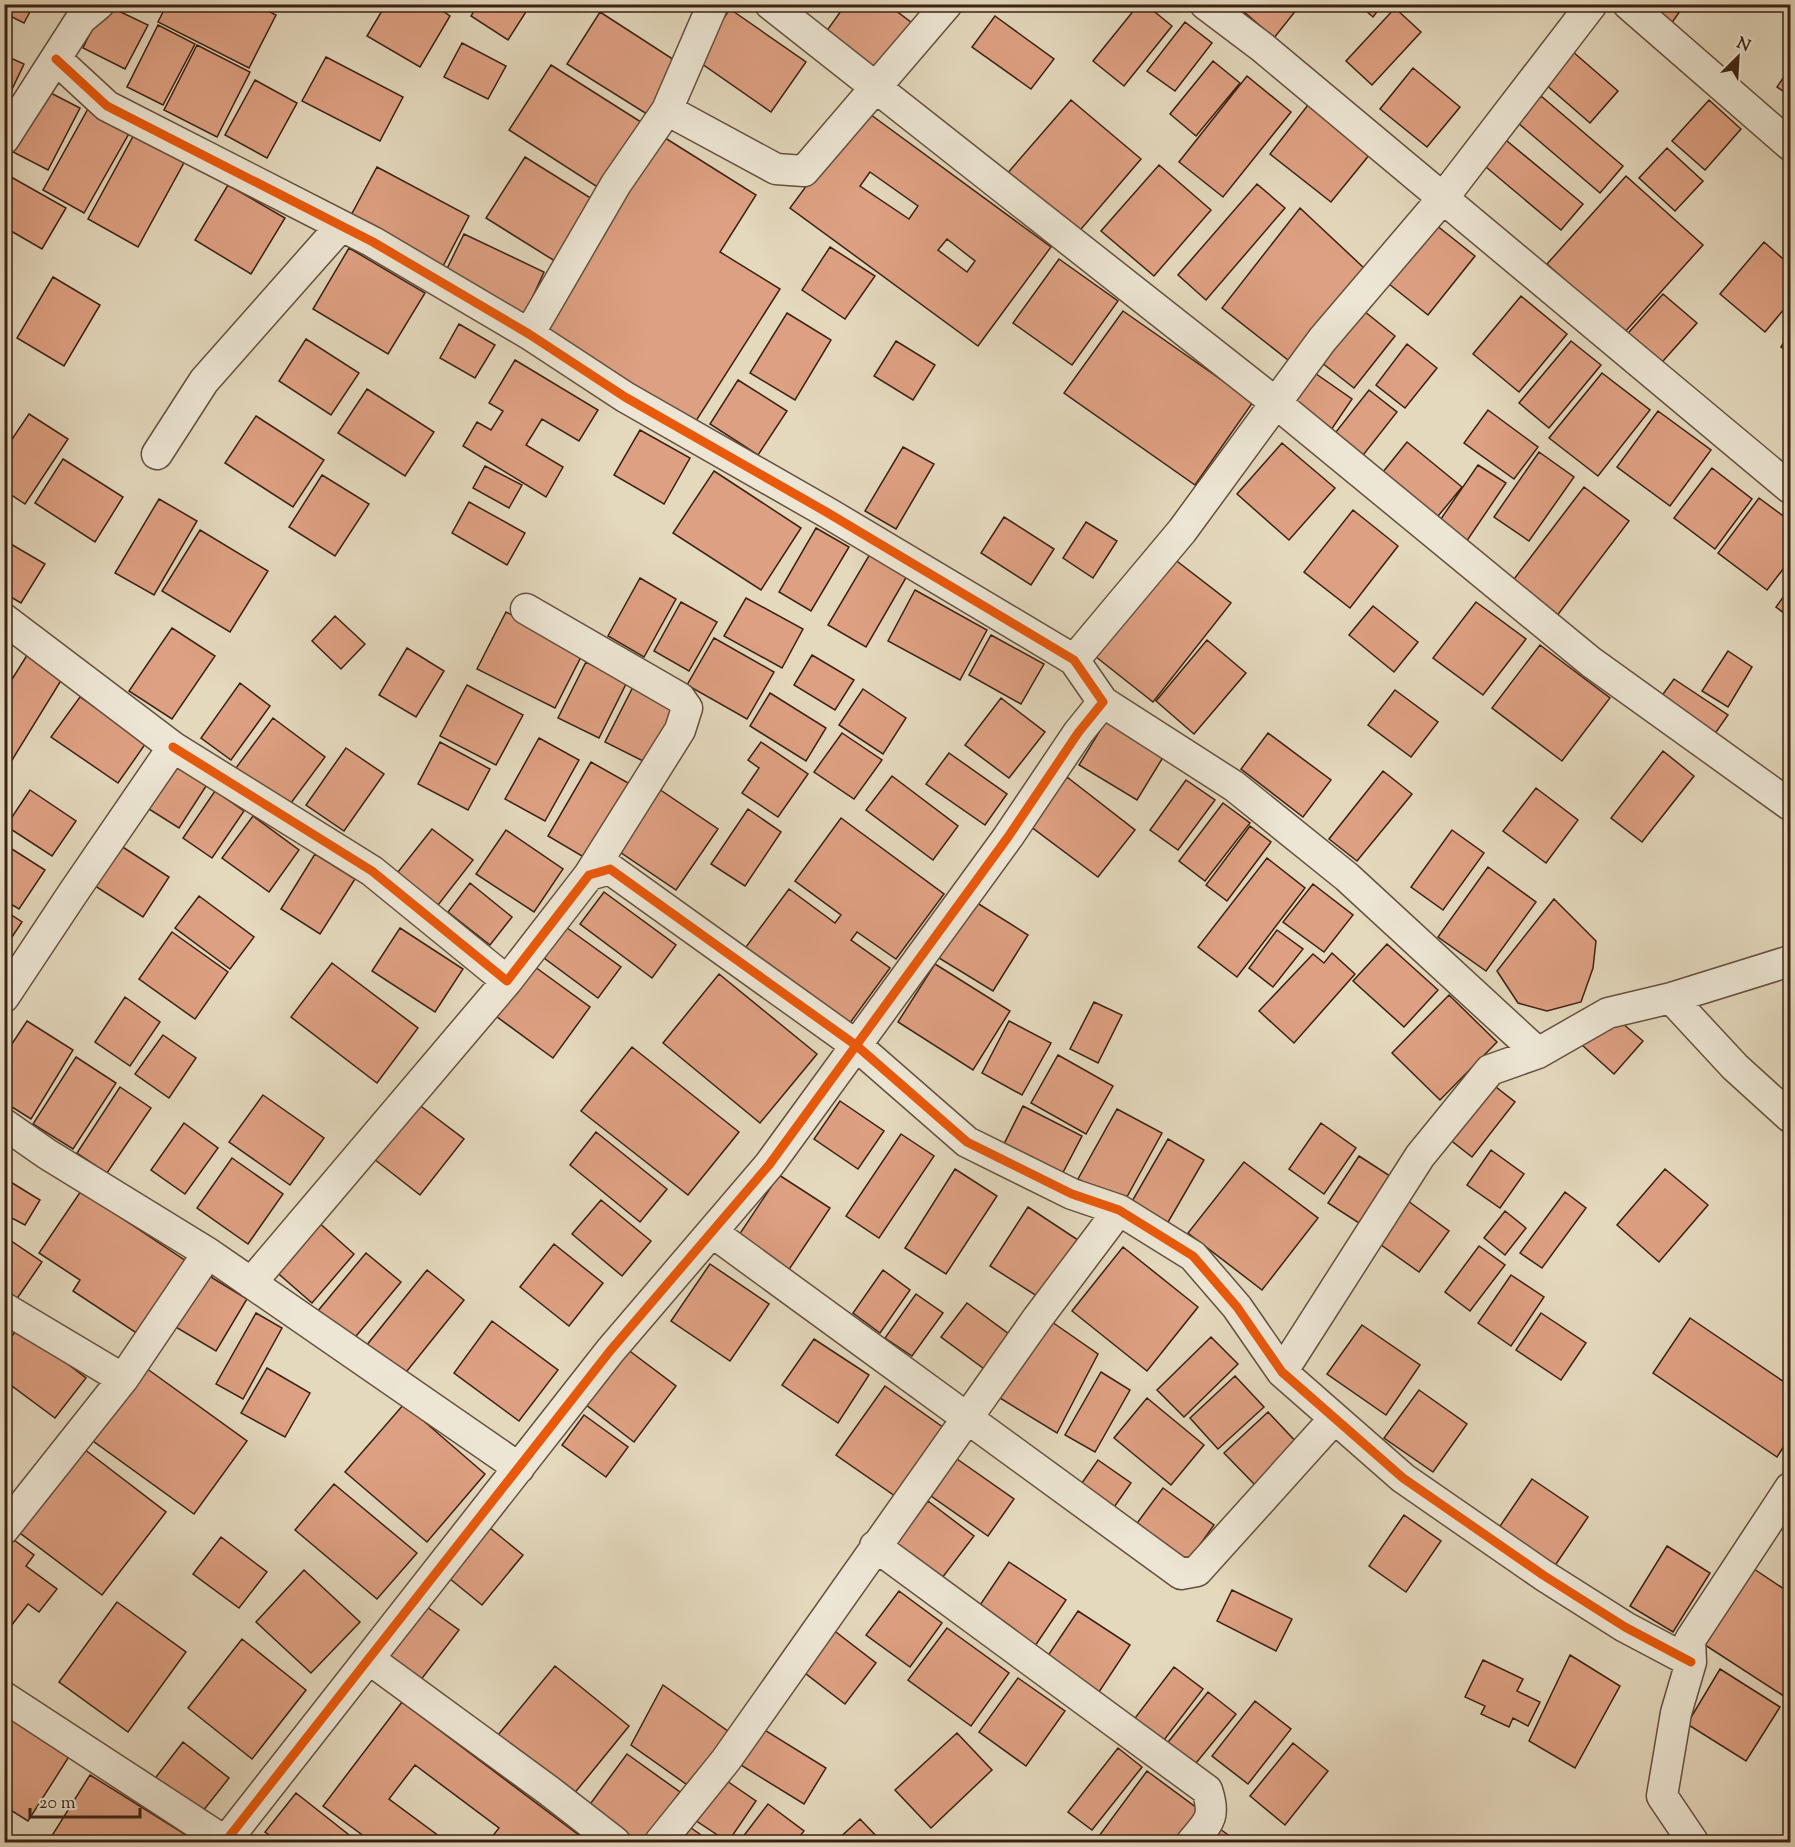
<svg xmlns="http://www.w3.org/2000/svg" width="1795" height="1847" viewBox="0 0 1795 1847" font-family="'Sorts Mill Goudy',serif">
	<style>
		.building { fill: #dea082; stroke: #3b2213; stroke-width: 1.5; fill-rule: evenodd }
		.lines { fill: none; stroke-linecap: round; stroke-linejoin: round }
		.minor-casing { stroke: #65503e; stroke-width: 33 }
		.minor { stroke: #ede6d4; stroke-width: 30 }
		.cycleway-casing { stroke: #ede6d4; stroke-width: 13 }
		.cycleway { stroke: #e8590c; stroke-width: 9 }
	</style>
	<rect width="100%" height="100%" fill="#e4d8bd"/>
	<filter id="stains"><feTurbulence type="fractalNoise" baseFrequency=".00333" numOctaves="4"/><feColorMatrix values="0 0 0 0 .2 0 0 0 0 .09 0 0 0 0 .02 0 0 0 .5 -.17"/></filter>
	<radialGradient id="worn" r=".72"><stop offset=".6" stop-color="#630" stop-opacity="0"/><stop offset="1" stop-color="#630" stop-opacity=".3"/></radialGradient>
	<path class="building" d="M4 4H34L24 23 4 13Z
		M104 4 148 25 125 69 83 48Z
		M167 4H254L276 15 249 68 158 22Z
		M386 4H432L450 16 420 67 367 36Z
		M478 4H531L508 40 471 16Z
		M846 4H887L912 23 873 74 823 36Z
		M1139 4H1145L1172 26 1124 86 1093 61Z
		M1235 4H1301L1274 38Z
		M1358 4H1383L1373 17Z
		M1644 4H1685L1671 24Z
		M1395 8 1421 32 1372 85 1346 61Z
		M730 9 806 62 771 112 695 59Z
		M600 12 682 65 650 116 567 64Z
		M995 16 1054 59 1031 89 972 47Z
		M1185 22 1212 43 1175 91 1147 71Z
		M158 25 195 44 163 105 127 87Z
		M462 43 506 66 488 99 444 77Z
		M197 45 250 72 217 137 164 110Z
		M1572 51 1618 91 1590 123 1544 83Z
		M4 55 24 64 4 106Z
		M326 57 403 97 380 141 302 101Z
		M1213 61 1240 83 1196 136 1170 114Z
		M551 65 641 122 599 188 509 130Z
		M1413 68 1460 107 1427 147 1380 109Z
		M1790 68V96L1777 87Z
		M1247 76 1291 112 1223 197 1179 162Z
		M255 80 297 103 267 158 225 135Z
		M45 90 80 108 48 170 13 152Z
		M1541 96 1623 166 1600 193 1518 123Z
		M1071 100 1141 159 1076 235 1006 175Z
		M1709 100 1741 129 1705 170 1672 141Z
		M1308 105 1370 154 1331 202 1270 154Z
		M89 107 131 130 84 213 43 190Z
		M863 109 1051 247 978 346 790 208ZM870 172 918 206 909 219 860 186ZM947 239 975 261 967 272 938 250Z
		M136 131 186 159 138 247 88 219Z
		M662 136 756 195 720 252 780 289 694 424 542 329Z
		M1501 136 1583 204 1561 230 1480 162Z
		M1667 148 1703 181 1675 211 1639 178Z
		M525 157 597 202 558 263 486 218Z
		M1159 165 1211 210 1154 276 1101 231Z
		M377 167 469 216 442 268 349 219Z
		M4 173 66 208 42 249 4 227Z
		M1626 176 1703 245 1624 333 1547 264Z
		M1257 184 1285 208 1206 300 1178 275Z
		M228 185 285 218 251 274 195 240Z
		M1300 208 1364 268 1288 360 1222 308Z
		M1431 221 1475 256 1428 315 1384 280Z
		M464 234 544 272 523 318 442 279Z
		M1764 242 1790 265V302L1765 332 1720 294Z
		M830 247 875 276 845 319 802 290Z
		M349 248 425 293 388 354 313 309Z
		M1059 259 1118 301 1072 365 1013 323Z
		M53 277 100 305 64 366 17 338Z
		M1663 294 1697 323 1655 370 1622 340Z
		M1521 296 1567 334 1519 392 1473 354Z
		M1359 307 1395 336 1354 388 1317 359Z
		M1123 311 1253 402 1195 485 1064 393Z
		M787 313 831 340 795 400 750 373Z
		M459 324 495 345 475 378 440 358Z
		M1790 332V353L1781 347Z
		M306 339 359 373 331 415 279 381Z
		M896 341 935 365 913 400 874 376Z
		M1571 341 1601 365 1549 428 1519 403Z
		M1407 344 1437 368 1405 408 1376 385Z
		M515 360 598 410 579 441 542 419 526 445 563 467 546 497 463 446 477 422 491 430 503 411 489 403Z
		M1309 369 1352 399 1329 433 1285 403Z
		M1602 373 1650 410 1598 476 1549 438Z
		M738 380 787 411 758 455 710 424Z
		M367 389 434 432 405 476 338 433Z
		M1369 390 1397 412 1360 459 1332 437Z
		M1488 410 1538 447 1514 479 1464 443Z
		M1658 411 1711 450 1670 506 1617 467Z
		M29 414 68 439 25 504 4 490V451Z
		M256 416 324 460 293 507 225 463Z
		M640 430 690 458 664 504 614 475Z
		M1407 442 1462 487 1434 521 1379 477Z
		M1282 443 1335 488 1289 540 1237 494Z
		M903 447 934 464 896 529 865 511Z
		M1539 452 1574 477 1529 541 1494 517Z
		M63 459 123 497 95 542 35 503Z
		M1478 465 1506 483 1462 548 1434 529Z
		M485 466 522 485 509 508 473 488Z
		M1712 468 1752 499 1715 549 1674 518Z
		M714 471 801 528 761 590 673 533Z
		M322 475 369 504 335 556 289 527Z
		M1584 487 1629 521 1553 621 1508 587Z
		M1759 498 1790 521V560L1767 590 1718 553Z
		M159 499 197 521 154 595 115 573Z
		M469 502 525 533 507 565 452 533Z
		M1353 510 1398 546 1350 608 1304 572Z
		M1004 517 1054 549 1031 585 981 553Z
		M1086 522 1117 541 1093 578 1063 558Z
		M816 528 849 547 811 611 779 592Z
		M200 530 268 571 230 632 162 591Z
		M4 540 45 564 21 603 4 593Z
		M870 554 907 576 866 647 828 625Z
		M1169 555 1231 603 1153 702 1091 653Z
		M640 578 676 599 644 657 608 636Z
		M1790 588V618L1776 607Z
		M915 590 987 630 960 680 888 641Z
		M746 598 803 629 782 668 724 636Z
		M681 602 717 622 689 671 654 651Z
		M1476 602 1526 639 1483 695 1433 658Z
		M1373 606 1418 642 1394 672 1349 635Z
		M506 612 584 651 555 708 477 669Z
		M335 616 365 644 341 669 312 641Z
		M172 628 215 656 172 719 129 691Z
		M991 635 1044 664 1021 704 969 675Z
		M714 638 774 672 747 719 687 685Z
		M1207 640 1246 673 1194 734 1156 701Z
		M1540 645 1610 698 1562 761 1492 708Z
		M407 648 444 671 416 717 379 695Z
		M1728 651 1752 667 1728 707 1702 691Z
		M29 652 65 674 9 765 4 762V692Z
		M812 655 854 680 835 710 794 685Z
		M586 662 627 682 599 738 558 718Z
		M1674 679 1728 715 1712 738 1658 701Z
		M240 683 270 706 231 760 201 738Z
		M467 685 523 715 496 765 440 736Z
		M634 685 676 707 647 763 605 742Z
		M863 689 906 718 883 754 839 725Z
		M1395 690 1438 722 1411 757 1368 725Z
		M770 693 826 728 806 761 750 726Z
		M80 697 146 743 118 783 51 737Z
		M1001 698 1045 732 1009 778 965 745Z
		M273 718 325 757 288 807 236 768Z
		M1107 719 1165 754 1137 800 1079 765Z
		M842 733 882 760 854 799 814 772Z
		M1268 733 1331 780 1303 817 1241 769Z
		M539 738 579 760 545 821 505 799Z
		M440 742 490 769 468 810 418 784Z
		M761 742 808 774 778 817 742 793 759 768 748 760Z
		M346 748 384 774 344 831 306 805Z
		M1663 751 1694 776 1642 842 1611 818Z
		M949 753 1007 794 985 825 926 784Z
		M173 756 210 780 179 828 141 804Z
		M591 762 630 784 587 859 548 836Z
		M1383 771 1412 794 1357 861 1329 839Z
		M892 776 958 826 933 860 866 810Z
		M1067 777 1135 830 1098 877 1030 826Z
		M1186 780 1215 800 1178 850 1150 830Z
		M656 787 718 829 676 890 614 848Z
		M1536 788 1578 820 1546 863 1503 831Z
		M30 790 76 821 52 856 6 826Z
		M215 791 244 811 212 858 183 838Z
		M1223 803 1250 823 1205 881 1179 861Z
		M748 809 781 832 745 886 711 864Z
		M253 816 299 850 269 892 222 858Z
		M841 818 944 894 896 959 857 932 851 940 890 968 847 1027 743 951 789 889 835 923 841 915 795 881Z
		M1250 826 1271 842 1227 901 1206 885Z
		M432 829 473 860 435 909 394 877Z
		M506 830 563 869 534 912 476 874Z
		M1452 830 1484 853 1443 910 1411 887Z
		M4 844 45 870 19 909 4 900Z
		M118 844 169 877 143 917 92 884Z
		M315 854 355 879 320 934 281 909Z
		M1267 858 1305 888 1237 977 1198 947Z
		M1488 867 1536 902 1486 971 1438 937Z
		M470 883 512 917 490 945 448 912Z
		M1313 884 1353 915 1324 952 1283 922Z
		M604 892 676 945 652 978 580 924Z
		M199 896 254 937 230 969 175 928Z
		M1554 899 1596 941 1593 968 1581 1002 1547 1011 1518 1003 1497 971Z
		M974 901 1028 935 993 991 939 958Z
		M4 910 22 922 4 949Z
		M563 925 621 967 598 998 540 955Z
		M400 928 463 969 435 1012 372 971Z
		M1277 930 1303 949 1273 987 1249 968Z
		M172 932 228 972 195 1019 139 979Z
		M1387 944 1438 990 1404 1027 1353 981Z
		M1332 953 1355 974 1294 1043 1259 1011 1313 954 1324 963Z
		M332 963 418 1028 377 1083 291 1017Z
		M531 964 590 1007 553 1058 493 1014Z
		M935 964 1010 1011 973 1070 898 1022Z
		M719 974 817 1054 760 1123 663 1043Z
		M1449 995 1497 1042 1440 1100 1392 1053Z
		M125 997 160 1022 130 1066 95 1042Z
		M1094 1002 1122 1015 1098 1063 1070 1049Z
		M27 1021 73 1050 31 1119 4 1102V1056Z
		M1009 1021 1051 1043 1022 1095 982 1073Z
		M1622 1023 1643 1041 1614 1074 1582 1045 1599 1026Z
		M163 1035 196 1058 169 1098 135 1074Z
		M632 1047 739 1132 688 1195 581 1111Z
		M1058 1055 1113 1086 1086 1134 1031 1103Z
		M76 1057 116 1083 73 1149 33 1124Z
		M1487 1080 1515 1102 1472 1157 1444 1135Z
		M120 1087 151 1108 107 1173 77 1153Z
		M263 1095 324 1138 290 1185 229 1142Z
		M840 1101 884 1131 858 1169 814 1139Z
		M418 1104 464 1139 420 1195 374 1159Z
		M1023 1106 1082 1136 1059 1180 1001 1150Z
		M1117 1109 1162 1133 1123 1204 1078 1179Z
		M184 1123 218 1148 185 1194 151 1170Z
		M1321 1123 1356 1148 1324 1194 1289 1169Z
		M596 1132 667 1189 640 1222 570 1165Z
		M901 1134 934 1156 879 1238 846 1216Z
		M1168 1139 1204 1160 1167 1224 1131 1203Z
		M1491 1150 1524 1174 1500 1208 1467 1185Z
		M1359 1156 1390 1176 1359 1223 1328 1203Z
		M232 1158 283 1194 248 1244 197 1208Z
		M1244 1162 1318 1218 1262 1290 1188 1233Z
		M955 1169 997 1196 946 1274 905 1248Z
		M1665 1169 1708 1205 1659 1262 1617 1225Z
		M779 1175 830 1208 784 1277 733 1244Z
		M9 1181 40 1200 25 1225 4 1214V1189Z
		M81 1191 189 1263 141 1336 73 1291 80 1280 39 1253Z
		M1565 1192 1586 1208 1542 1268 1520 1253Z
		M601 1200 651 1241 622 1276 572 1234Z
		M1408 1201 1449 1231 1419 1272 1377 1242Z
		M1028 1207 1078 1240 1040 1298 990 1266Z
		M1505 1211 1526 1228 1505 1255 1484 1238Z
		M316 1220 354 1254 312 1303 273 1269Z
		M4 1236 42 1262 14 1303 4 1296Z
		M554 1244 603 1283 569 1326 520 1287Z
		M1479 1246 1505 1265 1470 1311 1445 1292Z
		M1123 1247 1198 1307 1147 1371 1072 1311Z
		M366 1253 401 1282 352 1341 317 1312Z
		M710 1264 769 1304 730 1361 671 1321Z
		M427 1270 464 1300 403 1376 366 1346Z
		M883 1270 910 1290 880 1333 853 1313Z
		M206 1274 247 1299 216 1351 174 1326Z
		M1511 1275 1544 1297 1511 1346 1478 1323Z
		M916 1294 943 1313 912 1356 885 1338Z
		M967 1303 1013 1337 987 1371 941 1337Z
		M256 1313 282 1328 243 1399 216 1384Z
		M1541 1313 1586 1343 1561 1380 1516 1350Z
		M1690 1318 1790 1386V1437L1777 1457 1653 1373Z
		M492 1321 558 1370 519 1421 454 1373Z
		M1052 1322 1098 1354 1057 1433 1000 1398Z
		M1362 1325 1420 1365 1386 1415 1327 1374Z
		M19 1327 86 1378 55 1418 4 1380V1346Z
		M1211 1337 1238 1364 1184 1417 1157 1390Z
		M814 1339 869 1375 838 1423 782 1385Z
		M627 1349 676 1386 634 1442 585 1404Z
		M146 1368 247 1441 194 1514 93 1441Z
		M267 1368 310 1393 285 1437 241 1413Z
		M1101 1372 1130 1390 1095 1452 1065 1435Z
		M1235 1376 1264 1407 1218 1449 1190 1418Z
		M885 1386 944 1428 895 1496 836 1455Z
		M1419 1390 1467 1424 1433 1472 1384 1438Z
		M1147 1398 1204 1445 1171 1485 1114 1438Z
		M404 1404 485 1474 427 1542 345 1472Z
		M1268 1412 1301 1447 1257 1487 1224 1453Z
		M584 1415 628 1447 606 1477 562 1445Z
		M84 1449 166 1512 102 1595 20 1533Z
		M957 1459 1014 1499 988 1536 931 1496Z
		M1098 1460 1131 1483 1110 1513 1077 1490Z
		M1532 1479 1588 1517 1550 1573 1494 1535Z
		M334 1484 417 1553 377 1599 295 1530Z
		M1163 1488 1214 1525 1184 1567 1132 1530Z
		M928 1501 974 1536 942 1578 896 1544Z
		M1404 1515 1441 1541 1406 1592 1369 1566Z
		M485 1524 523 1555 482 1605 444 1574Z
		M10 1537 34 1555 26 1566 57 1589 39 1612 28 1604 4 1635V1545Z
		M221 1537 267 1572 239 1608 193 1574Z
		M1667 1546 1710 1573 1673 1632 1630 1606Z
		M1009 1562 1066 1600 1035 1646 978 1608Z
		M1754 1569 1790 1593V1700L1705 1645Z
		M304 1570 360 1622 311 1673 256 1622Z
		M1232 1590 1292 1619 1276 1651 1217 1621Z
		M899 1591 942 1623 910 1667 866 1635Z
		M117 1602 186 1652 128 1732 59 1682Z
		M427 1607 459 1630 420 1681 389 1658Z
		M1078 1611 1130 1645 1095 1698 1043 1663Z
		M947 1628 1009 1673 971 1726 908 1680Z
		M832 1629 876 1663 845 1704 801 1670Z
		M242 1639 306 1690 252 1759 188 1708Z
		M1570 1655 1620 1686 1575 1768 1529 1741Z
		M1483 1660 1523 1679 1517 1691 1540 1702 1528 1726 1513 1718 1509 1727 1481 1714 1485 1706 1465 1697Z
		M555 1666 629 1726 573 1795 498 1735Z
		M1174 1667 1203 1689 1161 1744 1132 1722Z
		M1720 1669 1780 1707 1746 1761 1687 1724Z
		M1018 1678 1065 1711 1026 1766 979 1732Z
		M663 1685 732 1734 693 1789 631 1745Z
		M1208 1692 1236 1714 1192 1768 1165 1746Z
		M1255 1701 1291 1729 1248 1784 1212 1756Z
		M402 1702 588 1842H488L499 1828 415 1765 389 1799 447 1842H372L323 1806Z
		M4 1713 70 1755 28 1821 4 1806Z
		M758 1726 826 1768 804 1804 736 1762Z
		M957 1733 992 1770 931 1828 895 1790Z
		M183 1742 229 1778 199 1816 153 1781Z
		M1293 1743 1328 1771 1285 1825 1250 1796Z
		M1118 1748 1142 1767 1092 1830 1068 1812Z
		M627 1754 680 1792 644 1842H629L585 1811Z
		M1147 1771 1201 1811 1178 1842H1108L1099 1836Z
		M90 1775 191 1838 188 1842H48Z
		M724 1779 756 1801 728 1842 695 1820Z
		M296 1793 358 1842H279L265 1832Z
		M768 1804 804 1831 795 1842H739Z
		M860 1819 882 1842H835Z
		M684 1823 711 1842H670Z
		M1220 1829 1238 1842H1209Z"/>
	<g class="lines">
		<defs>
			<path id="minor" d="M770 4 1276 403 1591 662 1790 805
				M1205 4 1262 47 1790 488
				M1628 4 1790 145
				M56 59 107 106 373 242 529 334 625 397 828 513 1074 660 1103 702 1078 733 1008 837 769 1165 610 1351 225 1842
				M667 110 713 4
				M4 139 81 19 99 4
				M529 334 616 184 667 110 776 169 804 171 947 4
				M157 454 204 381 341 226
				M526 609 680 698 687 708 680 730 589 875
				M4 619 173 747 73 893 4 997
				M1074 660 1182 531 1322 340 1443 198 1592 4
				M1103 702 1234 786 1347 877 1538 1053
				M173 747 372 871 507 981 589 875 610 869 857 1046 967 1142 1072 1194 1119 1210 1193 1256 1237 1307 1282 1372 1403 1478 1543 1575 1625 1627 1691 1662
				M1671 998 1735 1067 1790 1117
				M4 1124 47 1154 208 1253 123 1379 4 1529
				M712 1232 1181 1574 1197 1571 1334 1419
				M208 1253 519 1468
				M251 1283 507 981
				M4 1308 123 1379
				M1282 1372 1420 1156 1490 1070 1538 1053 1608 1013 1671 998 1790 961
				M875 1546 1207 1790C1216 1817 1209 1822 1192 1842
				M369 1659 548 1790 615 1842
				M4 1697 226 1842
				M660 1842 726 1760 1037 1319 1119 1210
				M1693 1842 1662 1796 1676 1713 1691 1662 1690 1640 1790 1488"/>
		</defs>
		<use href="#minor" class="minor-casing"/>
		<use href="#minor" class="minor"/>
		<defs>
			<path id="cycleway" d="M56 59 107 106 373 242 529 334 625 397 828 513 1074 660 1103 702 1078 733 1008 837 769 1165 610 1351 225 1842
				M173 747 372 871 507 981 589 875 610 869 857 1046 967 1142 1072 1194 1119 1210 1193 1256 1237 1307 1282 1372 1403 1478 1543 1575 1625 1627 1691 1662"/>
		</defs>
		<use href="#cycleway" class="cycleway-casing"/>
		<use href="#cycleway" class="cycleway"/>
	</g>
	<rect width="1795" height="1847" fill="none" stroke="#e4d8bd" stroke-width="24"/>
	<rect x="6" y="6" width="1783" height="1835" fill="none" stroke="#3b2213" stroke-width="3"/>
	<rect x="12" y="12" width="1771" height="1823" fill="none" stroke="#3b2213" stroke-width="1.5"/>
	<g transform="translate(1738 57) rotate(24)" stroke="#ede6d4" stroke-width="4.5" paint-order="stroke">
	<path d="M0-4.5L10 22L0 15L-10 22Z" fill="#3b2213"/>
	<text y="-9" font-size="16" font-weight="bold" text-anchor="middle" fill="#3b2213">N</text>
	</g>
	<path d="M30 1808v9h110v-9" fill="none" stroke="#3b2213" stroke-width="3"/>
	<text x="39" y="1808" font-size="18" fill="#3b2213" stroke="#ede6d4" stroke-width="4.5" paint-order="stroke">20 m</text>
	<rect width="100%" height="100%" filter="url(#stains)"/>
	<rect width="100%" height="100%" fill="url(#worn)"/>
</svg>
